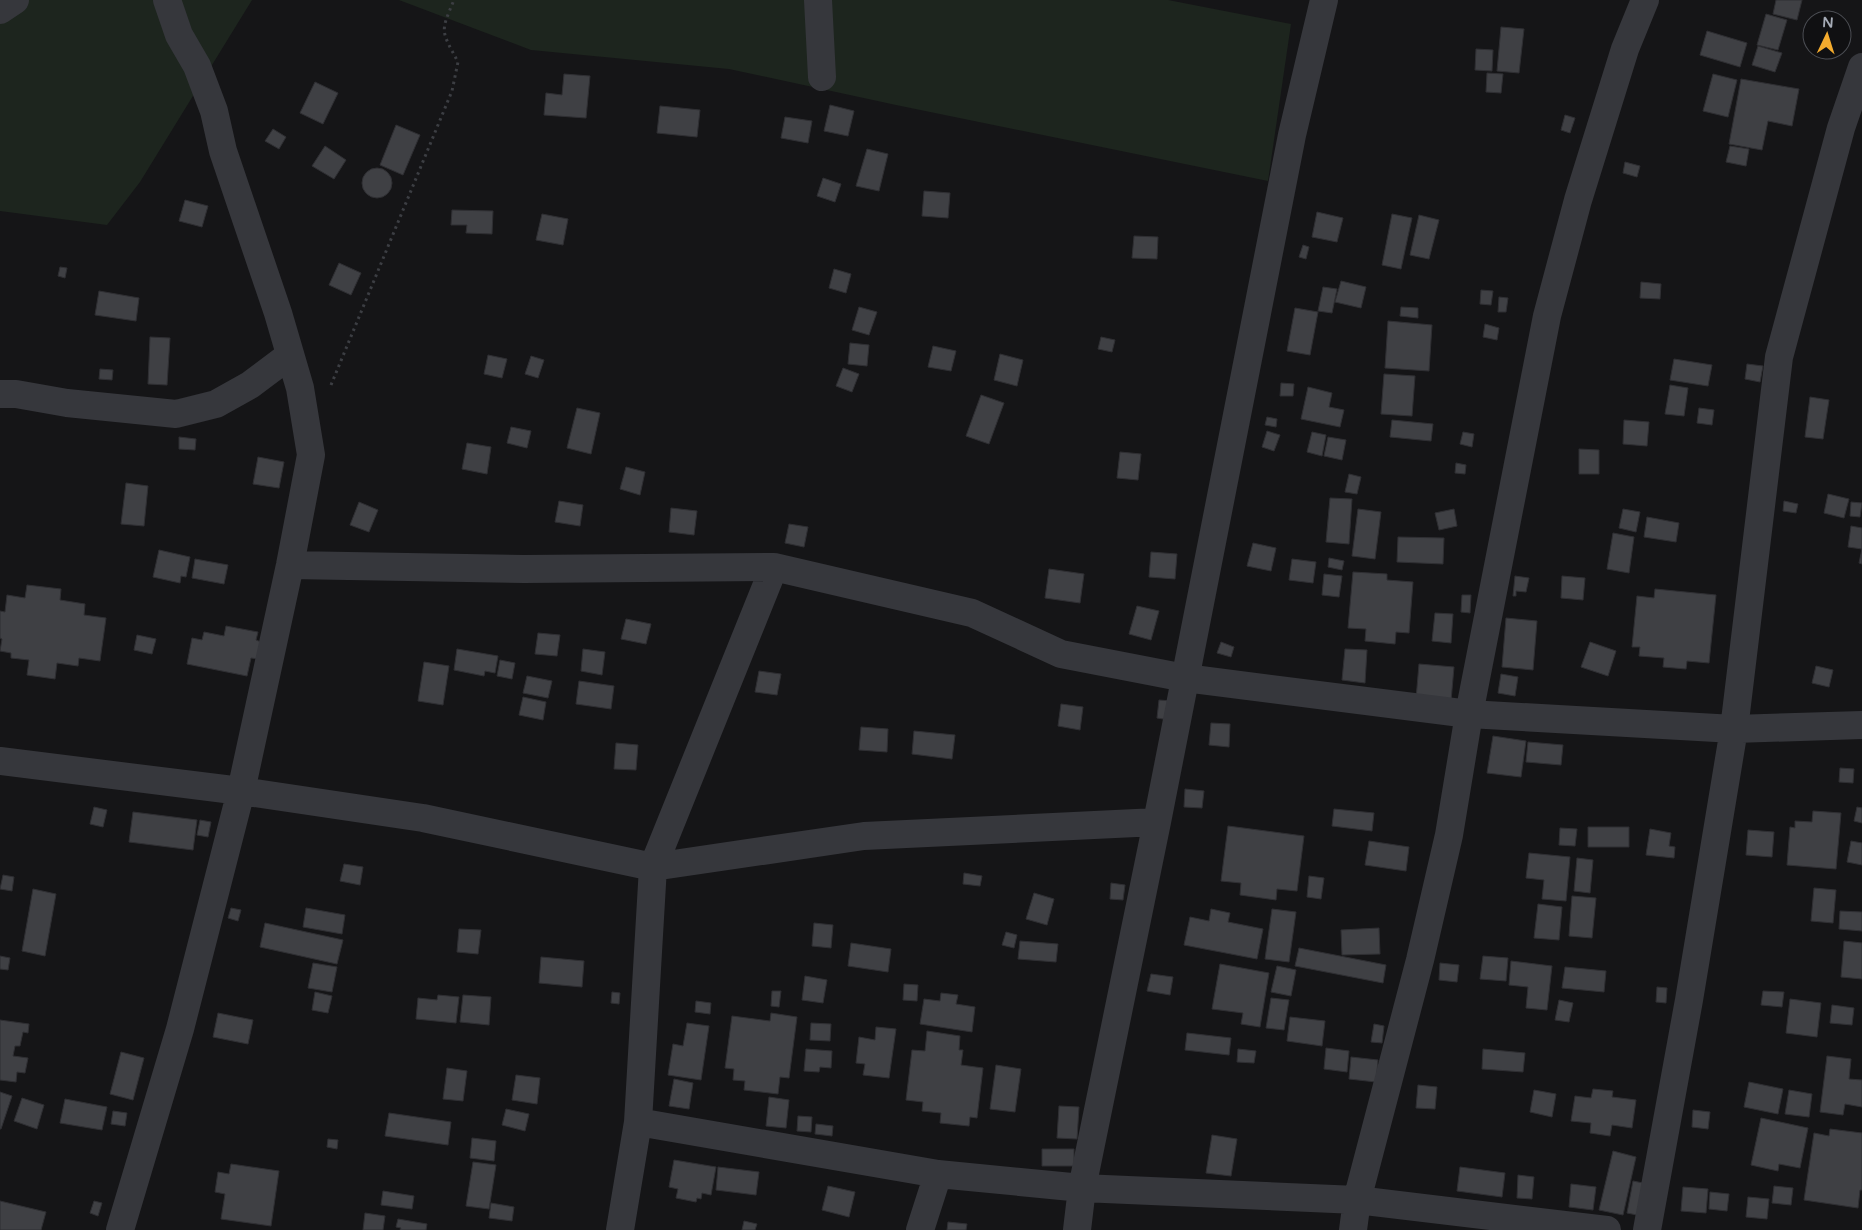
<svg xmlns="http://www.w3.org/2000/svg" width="1862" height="1230" viewBox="0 0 1862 1230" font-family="'Varela Round',sans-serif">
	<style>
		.green { fill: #1d251e }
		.building { fill: #3f4044; stroke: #2f2f33 }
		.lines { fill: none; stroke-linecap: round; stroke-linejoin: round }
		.path { stroke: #3c3e43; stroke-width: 3; stroke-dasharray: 2.5 4; stroke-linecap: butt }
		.minor { stroke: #36373c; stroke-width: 28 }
	</style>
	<rect width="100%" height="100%" fill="#151517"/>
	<path class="green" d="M0 0H252L140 182 107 225 0 211Z
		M399 0H1168L1291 24 1268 181 896 105 729 69 531 50Z"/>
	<path class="building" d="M1776 0H1802L1797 20 1773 14Z
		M1766 14 1787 20 1778 50 1757 45Z
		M1501 27 1524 29 1519 73 1497 71Z
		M1707 31 1747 43 1740 67 1700 55Z
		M1758 46 1782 53 1775 72 1752 65Z
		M1476 49 1493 50 1492 71 1475 70Z
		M1487 73 1503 74 1501 93 1486 92Z
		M564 74 590 76 586 118 544 115 546 93 562 95Z
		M1713 74 1737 80 1728 117 1703 111Z
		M1741 79 1799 89 1792 126 1768 121 1762 150 1729 144Z
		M315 82 338 93 323 124 300 113Z
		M830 105 854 111 848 136 824 131Z
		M660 106 700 110 697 137 657 133Z
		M1565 115 1575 118 1570 133 1561 130Z
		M785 117 812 121 808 143 781 138Z
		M396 125 420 135 403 175 380 165Z
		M273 129 286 137 279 149 265 141Z
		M325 146 346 160 334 179 312 166Z
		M1730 146 1749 149 1746 166 1726 162Z
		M867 149 888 154 879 191 856 186Z
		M1625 162 1640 166 1637 177 1623 173Z
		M362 183a15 15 0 1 1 30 0a15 15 0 1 1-30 0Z
		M823 178 841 184 835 202 817 196Z
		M924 191 950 193 948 218 922 216Z
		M185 200 208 206 202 227 179 221Z
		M452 210 493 211 492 234 466 233 467 225H451Z
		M1317 212 1343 218 1337 242 1312 237Z
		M542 214 568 219 563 245 536 240Z
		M1392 214 1412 218 1401 269 1382 265Z
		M1419 215 1439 220 1429 259 1410 255Z
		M1134 236 1158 237 1157 259 1132 258Z
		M1303 245 1309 247 1306 259 1299 257Z
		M339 263 361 273 351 295 329 285Z
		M60 267 67 268 65 278 58 276Z
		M834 269 851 274 846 293 829 288Z
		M1341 281 1366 287 1361 308 1335 302Z
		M1641 282 1661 284 1660 299 1640 298Z
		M1323 287 1337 289 1332 313 1318 311Z
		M1481 290 1493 291 1491 305 1480 304Z
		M99 291 139 298 136 321 95 315Z
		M1499 297 1508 298 1506 312H1498Z
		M859 307 877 312 869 335 852 330Z
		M1401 307 1418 308V318L1400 316Z
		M1295 308 1318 312 1310 355 1287 351Z
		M1388 321 1432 325 1429 371 1385 368Z
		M1485 324 1499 328 1497 340 1483 337Z
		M150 337 170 338 167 385 148 384Z
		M1101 337 1115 340 1112 352 1098 349Z
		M850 343 869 345 867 366 848 364Z
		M933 346 956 351 951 371 928 367Z
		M1000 354 1023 360 1017 386 994 380Z
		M488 355 507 359 502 378 484 374Z
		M531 356 544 360 538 378 525 374Z
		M1674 359 1712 365 1708 386 1670 380Z
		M1747 364 1763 366 1760 382 1745 379Z
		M843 368 859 374 852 392 836 386Z
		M100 369 113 370 112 380 99 379Z
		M1384 374 1415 376 1412 416 1381 414Z
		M1281 383 1294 384 1293 396H1280Z
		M1670 385 1688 388 1684 416 1665 414Z
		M1308 387 1332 393 1329 407 1344 410 1340 427 1301 419Z
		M981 395 1004 403 989 444 966 436Z
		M1810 397 1829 400 1823 439 1805 437Z
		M577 408 600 413 591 454 567 448Z
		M1699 408 1714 410 1712 425 1697 423Z
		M1267 417 1277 419 1276 427 1265 425Z
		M1392 420 1433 424 1431 441 1390 437Z
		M1624 420 1649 422 1647 446 1623 444Z
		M511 427 531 431 527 448 507 443Z
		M1267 431 1280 435 1274 451 1262 447Z
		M1312 432 1326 435 1322 456 1307 452Z
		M1463 432 1474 434 1472 447 1460 444Z
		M179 437 196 439 195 450 179 449Z
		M1328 437 1346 440 1342 460 1324 456Z
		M467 443 491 447 487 474 462 469Z
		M1579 449 1599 450V474H1579Z
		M1120 452 1141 454 1138 480 1117 478Z
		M258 457 284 462 279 488 253 484Z
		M1456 463 1466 465 1465 474 1455 473Z
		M626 467 645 472 640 495 620 489Z
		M1349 474 1361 477 1357 494 1345 492Z
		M126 483 148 486 144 526 121 524Z
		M1828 494 1849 499 1844 518 1824 513Z
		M1330 498 1352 499 1349 544 1326 542Z
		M559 501 583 505 580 526 555 522Z
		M1784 501 1798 504 1796 513 1783 511Z
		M359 502 378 510 369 532 350 525Z
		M1851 502 1862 503 1860 517 1850 516Z
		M671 508 697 511 694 535 669 532Z
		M1358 509 1381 512 1375 559 1352 556Z
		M1454 509 1457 526 1439 530 1435 513Z
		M1623 509 1640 512 1636 532 1619 528Z
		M1647 517 1679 523 1676 542 1644 537Z
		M789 524 808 527 804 547 785 543Z
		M1851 526 1862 528V564L1859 563 1862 549 1848 547Z
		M1613 533 1634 537 1629 573 1607 569Z
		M1398 537 1444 538 1443 564 1397 562Z
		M1253 543 1276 548 1271 571 1247 566Z
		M159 550 190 557 186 577 181 576 180 583 153 577Z
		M1151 552 1177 554 1175 579 1149 577Z
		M1329 558 1344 561 1342 570 1328 567Z
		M195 559 228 565 224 584 192 578Z
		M1292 559 1316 562 1313 583 1289 580Z
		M1049 569 1084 574 1080 603 1045 598Z
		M1353 572 1387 574V580L1413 582 1409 633 1396 632 1395 644 1365 641 1366 629 1348 628Z
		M1324 574 1342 576 1339 597 1322 595Z
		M1515 576 1529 578 1526 592 1516 591V596H1513Z
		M1562 576 1585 578 1583 600 1561 598Z
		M27 585 61 589 60 600 85 604 84 615 106 618 100 661 79 658 78 666 57 663 55 679 27 675 29 660 11 658V653L0 651 2 639 0 638V611L5 612 7 595 25 598Z
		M1655 589 1716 595 1709 663 1687 661 1686 669 1663 667 1664 658 1639 656 1640 647H1632L1637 596 1654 598Z
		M1462 595H1471L1470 613 1461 612Z
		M1137 606 1159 611 1151 640 1129 634Z
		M1435 613 1453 614 1451 643 1432 641Z
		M1506 618 1537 621 1533 670 1502 667Z
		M626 619 651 624 646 644 621 639Z
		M226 626 258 632 256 640 261 642 258 659 251 658 247 676 187 664 192 638 202 640 204 632 224 636Z
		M538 633 560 635 557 656 535 654Z
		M137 635 156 639 152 654 134 650Z
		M1221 642 1234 647 1231 657 1217 653Z
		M1590 642 1616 651 1608 676 1581 667Z
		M457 649 498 656 495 673 485 671 484 676 454 670Z
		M583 649 605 652 602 675 581 671Z
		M1345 649 1367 650 1365 683 1342 680Z
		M500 660 515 663 512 679 497 676Z
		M424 662 449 666 443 705 418 701Z
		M1419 664 1454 667 1451 701 1416 699Z
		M1816 666 1833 670 1829 687 1812 683Z
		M759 671 781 674 777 695 755 692Z
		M1501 674 1518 677 1515 696 1498 693Z
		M527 676 552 681 548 698 523 693Z
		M579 681 614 686 611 709 576 704Z
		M523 697 546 702 543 720 519 715Z
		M1159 700 1172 701 1169 720 1157 718Z
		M1061 704 1083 707 1080 730 1058 726Z
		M1211 723 1230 724 1229 747 1209 745Z
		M861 727 888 729 887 752 859 750Z
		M914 731 955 735 952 759 912 754Z
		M1493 736 1526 741 1521 777 1487 773Z
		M1528 742 1563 745 1561 765 1526 762Z
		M616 743 638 745 636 770 614 769Z
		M1840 768 1854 769 1853 783 1839 782Z
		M1185 789 1204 791 1202 808 1184 807Z
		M94 807 107 810 103 827 90 824Z
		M1857 807 1862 808V823L1854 821Z
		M1334 809 1374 813 1372 831 1332 826Z
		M1813 811 1841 813 1836 869 1787 865 1790 827 1795 828V821L1812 822Z
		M133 812 197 820 193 850 129 842Z
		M200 820 211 822 208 837 197 835Z
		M1228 826 1304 836 1297 891 1277 889 1276 900 1240 895 1241 883 1221 881Z
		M1588 827H1629V847H1588Z
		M1560 828 1577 829 1575 846 1559 845Z
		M1650 829 1671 833 1669 846 1675 847 1674 858 1646 855Z
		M1748 830 1774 832 1772 857 1746 855Z
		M1369 841 1409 847 1406 871 1365 865Z
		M1851 841 1862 843V865L1847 862Z
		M1529 853 1570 857 1566 901 1542 899 1544 880 1526 878Z
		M1577 858 1593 860 1590 893 1574 891Z
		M344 864 363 867 360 885 340 881Z
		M964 873 982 876 980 886 963 884Z
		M3 875 14 877 12 891 0 889Z
		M1309 876 1324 878 1321 899 1307 897Z
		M1111 883 1125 885 1123 900 1110 899Z
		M1814 888 1836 890 1833 923 1811 921Z
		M33 889 56 894 45 956 22 951Z
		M1034 893 1054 899 1047 925 1026 919Z
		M1572 896 1596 898 1592 938 1569 936Z
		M1538 904 1562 907 1559 940 1534 938Z
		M231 908 241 910 238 921 228 918Z
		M306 908 345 915 342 934 303 927Z
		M1211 909 1230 913 1228 922 1263 929 1257 959 1184 945 1190 917 1209 921Z
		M1272 909 1296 912 1289 962 1265 959Z
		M1840 911 1862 912V931L1839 929Z
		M265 923 343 940 337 964 260 947Z
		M814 923 833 925 831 948 812 946Z
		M1379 928 1380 954 1342 955 1341 930Z
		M459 929 481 930 478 954 457 952Z
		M1006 932 1017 935 1014 948 1002 945Z
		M1020 941 1058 944 1056 962 1018 959Z
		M1844 941 1862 943V979L1841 977Z
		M851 943 891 949 888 972 848 966Z
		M1299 948 1386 965 1383 983 1295 966Z
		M0 956 10 958 8 970 0 969Z
		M1483 956 1508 958 1506 981 1480 979Z
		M541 957 584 961 582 987 539 983Z
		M1511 961 1552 966 1547 1010 1526 1008 1528 987 1509 985Z
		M313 963 337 967 332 992 308 988Z
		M1440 963 1459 965 1457 982 1439 980Z
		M1220 964 1269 973 1260 1027 1241 1024 1243 1013 1212 1009Z
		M1277 966 1296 970 1291 996 1271 992Z
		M1565 967 1606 971 1604 992 1562 988Z
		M1151 974 1173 977 1170 995 1147 991Z
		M805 976 827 980 823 1003 802 1000Z
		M904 984 918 985 917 1001 903 1000Z
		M1657 987 1667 988 1666 1003 1656 1002Z
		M772 991H781L779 1007 771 1006Z
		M1763 991 1784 992 1782 1007 1761 1005Z
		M315 992 332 996 328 1013 312 1010Z
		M612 992 620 993 619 1004 611 1003Z
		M941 993 958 995 956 1004 975 1007 972 1032 920 1024 924 999 940 1001Z
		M438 995 459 997 456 1023 416 1019 418 998 437 1000Z
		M463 995 491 997 489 1025 460 1022Z
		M1271 998 1289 1000 1284 1030 1266 1028Z
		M1790 999 1821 1003 1817 1037 1786 1033Z
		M1559 1000 1573 1003 1569 1022 1555 1020Z
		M696 1001 711 1003 710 1014 695 1012Z
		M1832 1005 1854 1008 1852 1025 1830 1023Z
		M218 1013 253 1020 248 1044 213 1037Z
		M771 1013 797 1017 789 1078 780 1077 778 1094 744 1090 745 1081 733 1080 734 1069 725 1068 732 1016 770 1021Z
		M1290 1017 1325 1021 1322 1046 1287 1041Z
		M0 1020 29 1024 28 1033 23 1032 20 1046H15L13 1056 28 1058 25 1073 17 1072 16 1082 0 1080Z
		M687 1023 709 1026 701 1080 668 1075 673 1044 683 1046Z
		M811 1023 831 1024 830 1041 810 1040Z
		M1374 1024 1384 1026 1382 1043 1371 1042Z
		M876 1027 896 1029 889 1078 863 1075 865 1064 856 1063 859 1037 875 1040Z
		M927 1031 960 1036 959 1050H963L961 1065 983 1068 977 1118 970 1117 969 1126 940 1123 941 1113 922 1111 923 1102 906 1100 912 1050 925 1051Z
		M1187 1033 1231 1038 1229 1055 1185 1050Z
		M1326 1048 1349 1051 1347 1072 1324 1069Z
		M806 1049 832 1051 831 1068 820 1067 819 1072 804 1071Z
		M1238 1049 1256 1051 1254 1063 1237 1062Z
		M1483 1049 1525 1053 1523 1072 1482 1069Z
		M121 1052 144 1058 133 1100 110 1094Z
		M1827 1056 1851 1059 1849 1079 1862 1080V1107L1845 1104 1843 1115 1820 1112Z
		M1351 1057 1378 1060 1376 1082 1349 1079Z
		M996 1065 1021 1069 1015 1112 990 1109Z
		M447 1068 467 1071 463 1101 443 1099Z
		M516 1075 540 1078 537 1104 512 1100Z
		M674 1079 693 1083 689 1109 669 1106Z
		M1749 1082 1783 1089 1778 1114 1744 1107Z
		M1418 1085 1437 1087 1435 1109 1416 1108Z
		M1593 1089 1613 1091 1612 1097 1636 1100 1632 1128 1612 1125 1610 1136 1590 1133 1591 1123 1571 1121 1575 1096 1591 1098Z
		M1534 1090 1556 1094 1552 1117 1530 1112Z
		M1789 1090 1812 1094 1809 1117 1785 1114Z
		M0 1092 12 1096 1 1129H0Z
		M769 1097 789 1100 786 1128 766 1126Z
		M22 1098 44 1105 37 1129 14 1121Z
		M65 1099 107 1107 102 1130 60 1123Z
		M1059 1106 1079 1107 1077 1139 1057 1138Z
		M506 1109 529 1114 525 1131 502 1125Z
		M1693 1110 1710 1112 1708 1129 1692 1127Z
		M113 1111 127 1113 125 1126 111 1124Z
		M389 1113 451 1122 448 1145 385 1136Z
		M798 1116 812 1117 811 1132 797 1131Z
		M1761 1118 1808 1128 1800 1168 1779 1164 1778 1171 1751 1165Z
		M816 1124 833 1126 832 1136 815 1134Z
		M1830 1129 1862 1133V1190H1860L1858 1208 1804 1200 1814 1133 1829 1136Z
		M1212 1135 1237 1139 1231 1176 1206 1173Z
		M472 1138 496 1141 494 1161 470 1158Z
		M328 1139 338 1140 337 1149 327 1147Z
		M1042 1149H1074V1166H1042Z
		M1613 1151 1636 1157 1623 1215 1599 1210Z
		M674 1160 716 1167 711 1195 702 1193 701 1199 697 1198 696 1202 676 1198 678 1189 669 1187Z
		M473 1162 496 1165 489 1209 466 1206Z
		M231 1164 279 1171 271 1226 221 1219 225 1194 215 1192 218 1172 229 1174Z
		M718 1167 759 1172 756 1195 716 1190Z
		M1460 1167 1505 1173 1502 1197 1457 1191Z
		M1518 1175 1534 1177 1532 1199 1517 1198Z
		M1633 1181 1643 1183 1637 1215 1627 1213Z
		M1571 1184 1596 1187 1593 1210 1569 1207Z
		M828 1186 855 1192 849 1217 822 1210Z
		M1774 1186 1793 1188 1791 1205 1772 1203Z
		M1683 1187 1708 1189 1706 1213 1681 1211Z
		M383 1191 414 1196 412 1209 381 1205Z
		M1710 1192 1729 1194 1727 1211 1709 1209Z
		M1748 1197 1769 1199 1767 1219 1746 1217Z
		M0 1201 46 1212 41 1230H0Z
		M94 1201 102 1203 98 1216 90 1213Z
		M491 1203 514 1207 512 1221 489 1218Z
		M365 1213 385 1216 383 1230H363Z
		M398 1219 427 1224 426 1230H400L401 1228 396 1227Z
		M744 1221 757 1224 755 1230H742Z
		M948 1222 967 1224 966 1230H947Z"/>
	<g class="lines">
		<path class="path" d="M331 385 452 91 458 62C441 30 440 33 454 0"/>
		<path class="minor" d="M818 0 822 77
			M0 10 15 0
			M0 394H16L67 403 176 414 216 404 250 385 290 355
			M290 565 524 569 774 567 972 613 1061 654 1185 678 1469 714 1734 729 1862 725
			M0 761 241 791 423 818 653 867 864 836 1157 822
			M638 1122 938 1174 1082 1188 1357 1200 1607 1230
			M120 1230 180 1029 241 791 290 565 311 455 300 388 278 313 223 151 214 111 197 66 179 35 167 0
			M620 1230 638 1122 653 867 774 567
			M920 1230 938 1174
			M1077 1230 1082 1188 1157 822 1292 135 1324 0
			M1353 1230 1357 1200 1420 960 1449 835 1469 714 1547 316 1578 200 1625 49 1645 0
			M1647 1230 1689 1000 1734 729 1779 357 1841 128 1862 67"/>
	</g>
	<g transform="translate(1827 35) rotate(4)"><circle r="24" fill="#101012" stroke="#4c4e54"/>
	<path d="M0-4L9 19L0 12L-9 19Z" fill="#f5ac2e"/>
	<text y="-8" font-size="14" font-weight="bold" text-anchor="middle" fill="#a6acb7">N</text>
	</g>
</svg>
